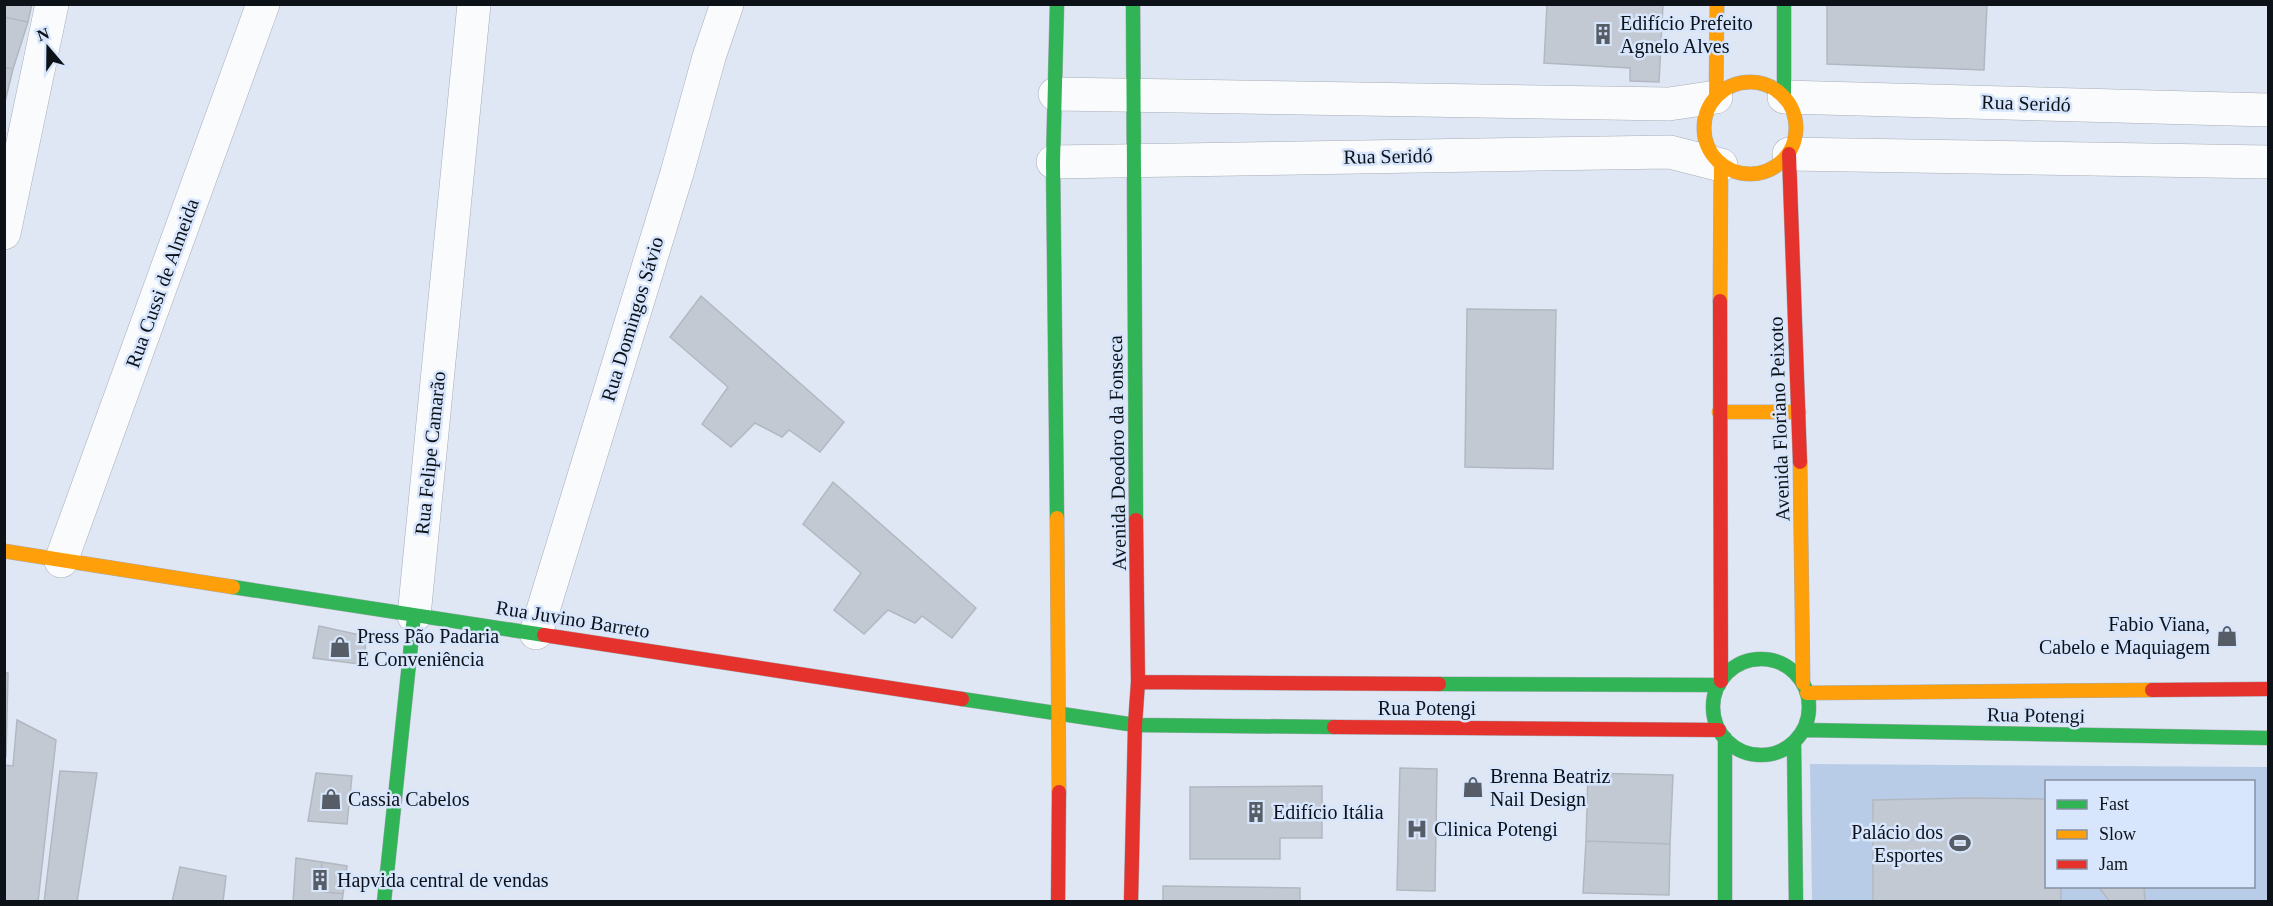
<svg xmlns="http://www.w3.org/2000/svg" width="2273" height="906" viewBox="0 0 2273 906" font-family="'Times New Roman',serif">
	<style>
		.green { fill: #b8cce8; fill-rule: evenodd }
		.building { fill: #c2c9d2; stroke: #b2b8c2; stroke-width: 1.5 }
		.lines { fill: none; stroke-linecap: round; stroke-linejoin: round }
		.street-casing { stroke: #a7adb6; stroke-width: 34 }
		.fast-casing { stroke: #a7adb6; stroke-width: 15 }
		.slow-casing { stroke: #a7adb6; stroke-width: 15 }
		.jam-casing { stroke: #a7adb6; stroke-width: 15 }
		.street { stroke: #fafbfd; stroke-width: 33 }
		.fast { stroke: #30b455; stroke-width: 14 }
		.slow { stroke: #ff9f0a; stroke-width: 14 }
		.jam { stroke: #e5322d; stroke-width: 14 }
		.labels { text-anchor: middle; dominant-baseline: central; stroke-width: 5; stroke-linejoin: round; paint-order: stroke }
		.poi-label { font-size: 20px; fill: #0d1219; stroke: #d7e6fc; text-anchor: start }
		.street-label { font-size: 20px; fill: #0d1219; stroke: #d7e6fc }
	</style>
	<rect width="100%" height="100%" fill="#dfe7f4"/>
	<path class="green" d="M1810 764 2268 767V901H1812ZM2046 782H2254V886H2046Z"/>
	<path class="building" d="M4 4H32L28 22 4 17Z
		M1547 4H1663L1659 82 1630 81V68L1544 63Z
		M1827 4H1987L1984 70 1827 64Z
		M4 17 28 22 13 69 4 67Z
		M4 67 13 69 4 106Z
		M701 296 844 422 820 452 789 430 782 437 755 423 731 447 702 424 728 387 670 337Z
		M1467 309 1556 310 1553 469 1465 467Z
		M833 482 976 608 952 638 922 616 915 623 888 610 864 634 834 610 861 573 803 524Z
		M319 626 365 636 366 665 313 658Z
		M4 672 8 673 6 757H4Z
		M17 720 56 740 38 902H4V765L13 766Z
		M1400 768 1437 769 1435 891 1397 890Z
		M60 771 97 773 77 902H44Z
		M316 773 352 776 347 824 308 821Z
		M1588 773 1673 775 1670 844 1586 841Z
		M1322 786V838H1280V859H1190V787Z
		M1968 798 2046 799V886H2061V902H1873V800Z
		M1586 841 1670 844 1669 895 1583 893Z
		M296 858 347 866 342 902H293Z
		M322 862 347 866 343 894 319 891Z
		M180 867 226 876 223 902H172Z
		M1163 886 1300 888V902H1163Z
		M2098 886H2144L2145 902H2110Z"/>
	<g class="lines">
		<defs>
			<path id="street" d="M1055 94 1669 104 1716 97
				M1784 97 2268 110
				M1789 154 2268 162
				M1053 162 1670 152 1721 165
				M4 233 52 4
				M61 561 263 4
				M414 616 474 4
				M536 633 677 173 709 57 727 4"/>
			<path id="fast" d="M1133 4 1136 520
				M1784 4V97
				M1057 518 1053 162 1057 4
				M233 587 544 635
				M1713 707a48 48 0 1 1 96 0a48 48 0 1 1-96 0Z
				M1439 684 1719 685
				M962 699 1135 725 1334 727
				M1803 730 2268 738
				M1725 738V902
				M1794 743 1796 902
				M384 902 414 616"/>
			<path id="slow" d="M1704 128a46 46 0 1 1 92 0a46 46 0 1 1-92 0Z
				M1716 97 1717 4
				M1720 301 1721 165
				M1719 412H1799
				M1800 462 1803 683
				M1057 518 1059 792
				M4 551 233 587
				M1807 693 2152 690"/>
			<path id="jam" d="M1789 154 1800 462
				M1720 301 1721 681
				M544 635 962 699
				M1138 682 1439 684
				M2152 690 2268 689
				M1334 727 1719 730
				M1058 902 1059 792
				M1131 902 1135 725 1138 682 1136 520"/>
		</defs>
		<use href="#street" class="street-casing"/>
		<use href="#fast" class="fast-casing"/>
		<use href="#slow" class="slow-casing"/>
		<use href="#jam" class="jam-casing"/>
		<use href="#street" class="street"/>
		<use href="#fast" class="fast"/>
		<use href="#slow" class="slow"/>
		<use href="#jam" class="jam"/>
	</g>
	<defs>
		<symbol id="building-bare" viewBox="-9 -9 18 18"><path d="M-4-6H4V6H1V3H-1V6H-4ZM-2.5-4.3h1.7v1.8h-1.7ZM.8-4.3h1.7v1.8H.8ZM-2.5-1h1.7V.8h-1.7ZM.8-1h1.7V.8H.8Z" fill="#565d66" stroke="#d7e6fc" stroke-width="2.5" paint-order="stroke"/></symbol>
		<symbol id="shop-bare" viewBox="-9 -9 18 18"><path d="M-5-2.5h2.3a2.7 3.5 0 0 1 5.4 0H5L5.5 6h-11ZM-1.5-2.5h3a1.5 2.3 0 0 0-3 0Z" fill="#565d66" stroke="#d7e6fc" stroke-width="2.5" paint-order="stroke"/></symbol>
		<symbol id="hospital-bare" viewBox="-9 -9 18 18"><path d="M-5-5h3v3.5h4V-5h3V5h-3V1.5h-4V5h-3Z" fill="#565d66" stroke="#d7e6fc" stroke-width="2.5" paint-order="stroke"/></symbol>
		<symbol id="stadium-bare" viewBox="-9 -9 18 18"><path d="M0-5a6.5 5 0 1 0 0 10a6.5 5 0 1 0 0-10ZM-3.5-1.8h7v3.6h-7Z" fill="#565d66" stroke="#d7e6fc" stroke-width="2.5" paint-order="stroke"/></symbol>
	</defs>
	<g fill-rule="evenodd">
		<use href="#building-bare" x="1588" y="19" width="30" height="30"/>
		<use href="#shop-bare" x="2212" y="621" width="30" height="30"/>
		<use href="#shop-bare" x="325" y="632" width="30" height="30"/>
		<use href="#shop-bare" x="1458" y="772" width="30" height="30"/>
		<use href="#shop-bare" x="316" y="784" width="30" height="30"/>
		<use href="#building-bare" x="1241" y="797" width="30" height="30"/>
		<use href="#hospital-bare" x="1402" y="814" width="30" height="30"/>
		<use href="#stadium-bare" x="1945" y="828" width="30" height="30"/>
		<use href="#building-bare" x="305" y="865" width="30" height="30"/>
	</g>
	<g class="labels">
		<g class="poi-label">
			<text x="1620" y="23">Edifício Prefeito<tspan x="1620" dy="23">Agnelo Alves</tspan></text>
			<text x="2210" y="624" text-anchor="end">Fabio Viana,<tspan x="2210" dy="23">Cabelo e Maquiagem</tspan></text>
			<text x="357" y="636">Press Pão Padaria<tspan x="357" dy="23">E Conveniência</tspan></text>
			<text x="1490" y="776">Brenna Beatriz<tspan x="1490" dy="23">Nail Design</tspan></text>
			<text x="348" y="799">Cassia Cabelos</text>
			<text x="1273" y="812">Edifício Itália</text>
			<text x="1434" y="829">Clinica Potengi</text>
			<text x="1943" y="832" text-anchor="end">Palácio dos<tspan x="1943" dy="23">Esportes</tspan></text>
			<text x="337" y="880">Hapvida central de vendas</text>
		</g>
		<g class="street-label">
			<text transform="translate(2026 103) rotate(2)">Rua Seridó</text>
			<text transform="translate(1388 156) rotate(-1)">Rua Seridó</text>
			<text transform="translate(162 283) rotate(-70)">Rua Cussi de Almeida</text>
			<text transform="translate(632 319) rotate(-73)">Rua Domingos Sávio</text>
			<text transform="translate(1779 419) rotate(-92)">Avenida Floriano Peixoto</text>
			<text transform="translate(430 453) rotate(-84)">Rua Felipe Camarão</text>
			<text transform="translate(1117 453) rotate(-91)">Avenida Deodoro da Fonseca</text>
			<text transform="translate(573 619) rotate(9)">Rua Juvino Barreto</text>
			<text x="1427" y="708">Rua Potengi</text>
			<text transform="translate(2036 715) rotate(1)">Rua Potengi</text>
		</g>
	</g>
	<rect width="2273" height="906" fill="none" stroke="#0d1219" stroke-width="12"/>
	<rect x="2045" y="780" width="210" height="108" fill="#d7e6fc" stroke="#8691a1" stroke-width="1.5"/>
	<rect x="2057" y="800" width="30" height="9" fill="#30b455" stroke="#8691a1" stroke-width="1.5"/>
	<text x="2099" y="810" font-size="18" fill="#0d1219">Fast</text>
	<rect x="2057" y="830" width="30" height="9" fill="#ff9f0a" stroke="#8691a1" stroke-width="1.5"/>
	<text x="2099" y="840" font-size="18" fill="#0d1219">Slow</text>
	<rect x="2057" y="860" width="30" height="9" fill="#e5322d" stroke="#8691a1" stroke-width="1.5"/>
	<text x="2099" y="870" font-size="18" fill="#0d1219">Jam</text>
	<g transform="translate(48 48) rotate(340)" stroke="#d7e6fc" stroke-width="4.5" paint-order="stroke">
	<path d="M0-4.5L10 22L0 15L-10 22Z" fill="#0d1219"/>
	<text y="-9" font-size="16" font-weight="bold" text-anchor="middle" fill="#0d1219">N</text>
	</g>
</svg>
